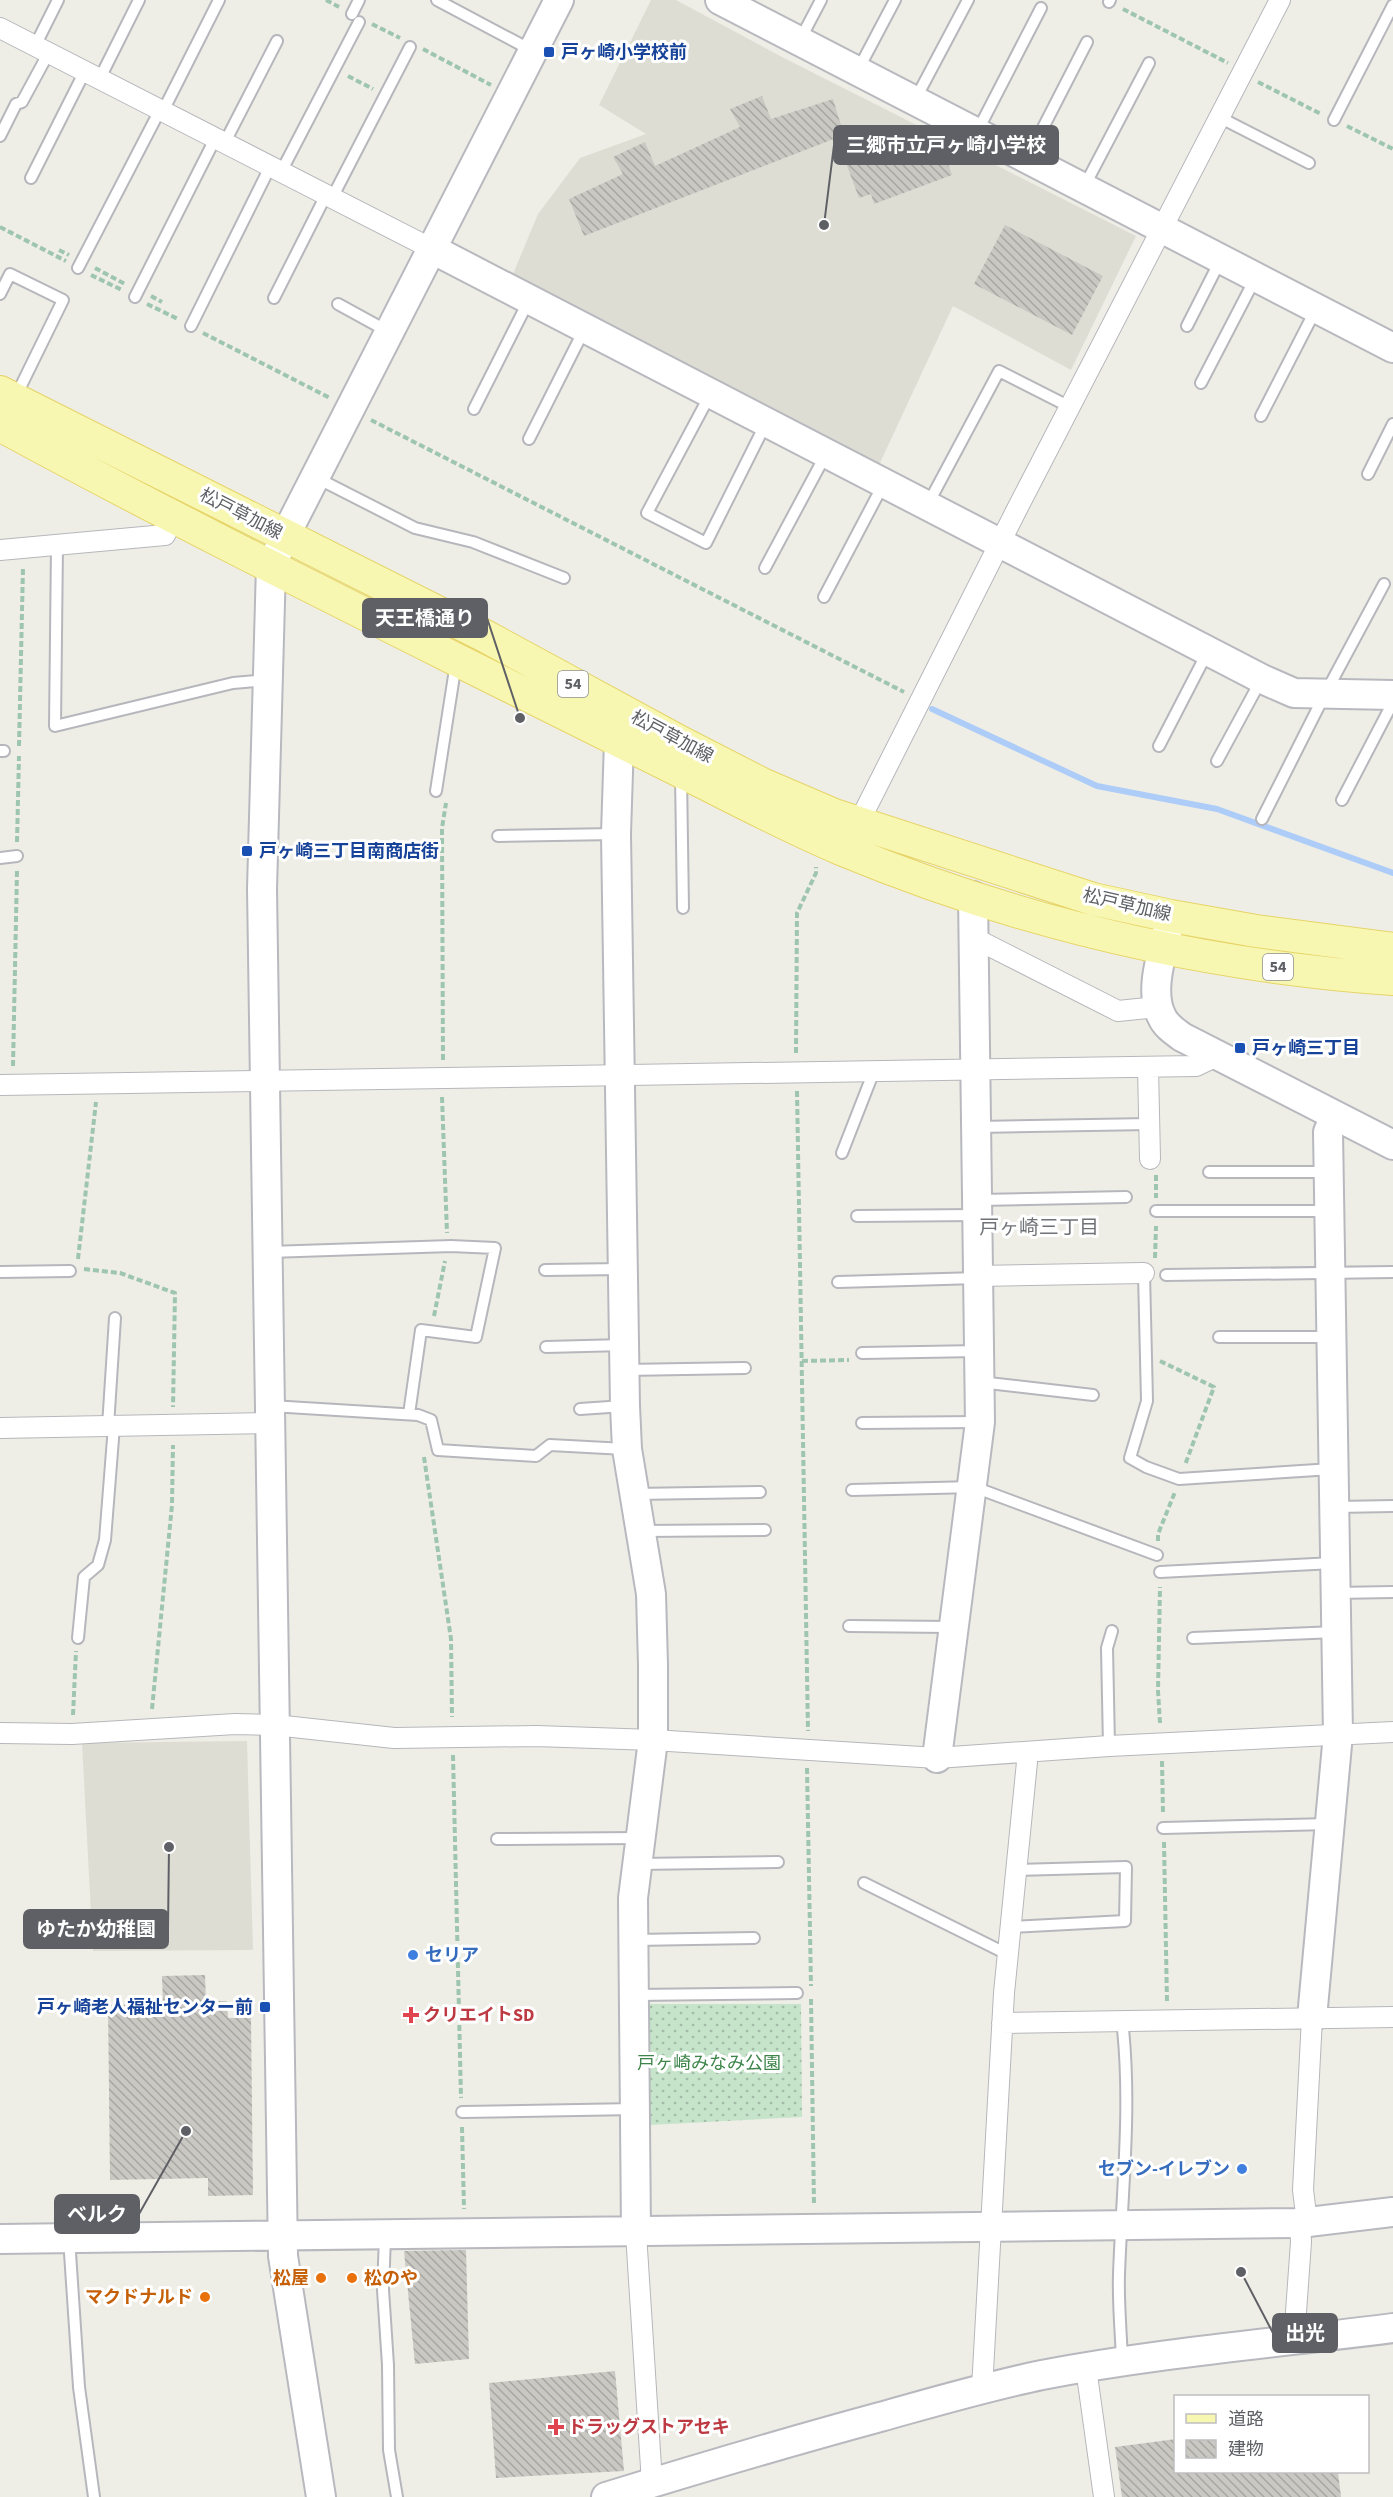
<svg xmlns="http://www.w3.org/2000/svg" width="1393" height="2497" viewBox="0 0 1393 2497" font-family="'Source Sans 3','Noto Sans JP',sans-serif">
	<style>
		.education { fill: #deddd4 }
		.grass { fill: url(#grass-dots) }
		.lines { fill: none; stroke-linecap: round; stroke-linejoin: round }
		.stream { stroke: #adcdf8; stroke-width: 6 }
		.building { fill: url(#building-back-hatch) }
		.lane-casing { stroke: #b6b7bc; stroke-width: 14 }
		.street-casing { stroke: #b6b7bc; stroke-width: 22 }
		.secondary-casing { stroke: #b7b9bf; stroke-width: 32 }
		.primary-casing { stroke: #e6d468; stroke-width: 34 }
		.path { stroke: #9ec5ae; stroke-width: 4; stroke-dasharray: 6 3; stroke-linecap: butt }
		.lane { stroke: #fff; stroke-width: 10 }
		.street { stroke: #fff; stroke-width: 20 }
		.secondary { stroke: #fff; stroke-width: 28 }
		.primary { stroke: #f8f7b1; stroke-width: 32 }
		.transit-dot { fill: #1a4fb4; stroke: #fff; stroke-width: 2 }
		.shop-dot { fill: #3f7fe0; stroke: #fff; stroke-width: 2 }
		.health-dot { fill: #e0444e; stroke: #fff; stroke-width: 2 }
		.food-dot { fill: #e8710a; stroke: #fff; stroke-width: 2 }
		.labels { text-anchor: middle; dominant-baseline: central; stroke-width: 6; stroke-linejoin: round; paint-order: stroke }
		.shield { fill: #fff; stroke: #8e9093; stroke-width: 1.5 }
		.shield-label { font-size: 16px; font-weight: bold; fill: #5e6065 }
		.transit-label { font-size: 18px; font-weight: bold; fill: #164399; stroke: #fff; text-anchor: start }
		.street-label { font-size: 18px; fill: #5e6065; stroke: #fff }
		.shop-label { font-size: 18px; font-weight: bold; fill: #366cbe; stroke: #fff; text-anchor: start }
		.health-label { font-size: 18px; font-weight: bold; fill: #be3a42; stroke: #fff; text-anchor: start }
		.park-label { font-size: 18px; fill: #3d854a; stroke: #fff }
		.food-label { font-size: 18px; font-weight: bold; fill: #c56008; stroke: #fff; text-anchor: end }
		.neighbourhood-label { font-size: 20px; fill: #6f7277; stroke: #fff }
		.leader { fill: none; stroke: #5e6065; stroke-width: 2 }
		.callout-dot { fill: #5e6065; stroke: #fff; stroke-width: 2 }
		.callout { fill: #5e6065; stroke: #5e6065; stroke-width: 2 }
		.callout-label { font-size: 20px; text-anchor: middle; font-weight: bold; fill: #fff }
	</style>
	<defs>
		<pattern id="grass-dots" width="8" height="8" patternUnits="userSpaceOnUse" patternTransform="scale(1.5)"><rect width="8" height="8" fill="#c5e4c9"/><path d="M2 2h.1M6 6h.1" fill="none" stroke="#a3bca7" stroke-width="1.8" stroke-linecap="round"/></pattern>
		<pattern id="building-back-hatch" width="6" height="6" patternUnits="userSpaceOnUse" patternTransform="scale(1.5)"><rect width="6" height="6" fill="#cac8c3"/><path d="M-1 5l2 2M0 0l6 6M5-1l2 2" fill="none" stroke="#a7a6a2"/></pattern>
	</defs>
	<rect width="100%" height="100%" fill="#efeee6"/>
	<path class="education" d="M651 0H676L782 57 1136 236 1071 370 953 306 879 465 513 274 538 214 580 158 646 134 599 105Z
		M247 1741 253 1950 93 1951 82 1743Z"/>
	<path class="grass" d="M650 2004H801L802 2117 650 2125Z"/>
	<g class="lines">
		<path class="stream" d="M932 709 1097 786 1217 809 1393 873"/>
	</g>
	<path class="building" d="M762 96 771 119 833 99 844 135 584 236 569 199 623 174 613 157 645 142 655 166 740 127 730 109Z
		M907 131 915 153 941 144 952 175 874 204 871 194 859 198 843 155Z
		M1005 225 1103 276 1072 335 974 284Z
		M205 1975 206 2001H227L228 2018H251L253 2195 208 2196V2178L110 2180 108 2005 163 2004 162 1976Z
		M466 2250 469 2359 415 2364 404 2251Z
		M615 2371 624 2471 496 2478 489 2383Z
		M1176 2439V2472H1338L1341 2497H1122L1115 2447Z"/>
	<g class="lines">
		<defs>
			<path id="lane" d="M437 0 531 50
				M1109 2 1110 0
				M352 14 359 0
				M800 40 821 0
				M35 46 58 0
				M858 70 895 0
				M100 78 139 0
				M915 100 968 0
				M163 111 219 0
				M1219 117 1309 163
				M1334 120 1393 5
				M977 132 1041 8
				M0 136 16 104 22 102 48 54
				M224 144 277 41
				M1028 157 1087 42
				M281 172 359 22
				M31 178 85 71
				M1084 187 1149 63
				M332 198 410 47
				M78 268 160 110
				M0 294 10 274 63 300 16 396
				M135 297 215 139
				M274 298 326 195
				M338 304 389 332
				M191 326 270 167
				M1187 326 1221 259
				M1201 383 1256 277
				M711 393 647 513 706 543 766 423
				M474 409 529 300
				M1261 416 1316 309
				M529 439 585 328
				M1368 474 1393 424
				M315 477 415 528 473 542 564 578
				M928 504 999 371 1070 407
				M57 545 55 726 233 683 266 680
				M765 568 826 454
				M824 597 884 483
				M1159 746 1207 653
				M0 751H4
				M1217 761 1261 680
				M681 776 683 908
				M436 791 456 663
				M1342 800 1393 702
				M1262 819 1325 694 1384 584
				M498 836 616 834
				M0 858 17 856
				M978 1127 1150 1124
				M842 1153 874 1071
				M1209 1172H1328
				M979 1200 1126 1197
				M1156 1211H1327
				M857 1216 976 1215
				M269 1252 451 1246 495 1248 476 1337 421 1330 409 1414
				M545 1270 623 1269
				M0 1272 70 1271
				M1144 1273 1147 1401 1130 1458 1146 1467 1179 1479 1332 1469
				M1166 1275 1393 1272
				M838 1282 978 1278
				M1219 1337H1329
				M546 1347 624 1345
				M862 1353 979 1351
				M625 1370 745 1368
				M980 1382 1093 1395
				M271 1406 418 1415 431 1420 438 1450 536 1456 550 1445 625 1449
				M580 1409 624 1406
				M862 1423 980 1422
				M108 1426 115 1318
				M852 1490 974 1487 1157 1555
				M635 1494 760 1492
				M1336 1507 1393 1506
				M642 1531 765 1530
				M1160 1572 1334 1563
				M1335 1593 1393 1592
				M849 1626 951 1627
				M78 1638 84 1577 98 1565 105 1540 114 1426
				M1193 1638 1336 1632
				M1109 1746 1107 1648 1112 1631
				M1163 1828 1328 1824
				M497 1839 639 1838
				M637 1864 778 1862
				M864 1883 1007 1954
				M1009 1927 1125 1921 1126 1867 1015 1870
				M634 1940 754 1938
				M634 1995 797 1993
				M462 2112 635 2109
				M385 2237 383 2290 388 2365 389 2450 397 2497
				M69 2238 79 2387 94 2497
				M1122 2361C1121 2332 1118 2303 1119 2274 1122 2190 1132 2104 1122 2020"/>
			<path id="street" d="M0 28 432 249
				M0 550 165 535 174 517
				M854 832 1016 511 1280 0
				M972 937 1118 1011 1157 1007
				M1148 1067 1150 1159
				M0 1085 1196 1066 1217 1056
				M978 1276 1144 1273
				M0 1428 271 1423
				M0 1733 72 1734 235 1724 275 1725 394 1738 536 1736 653 1740 937 1758 1109 1746 1393 1732
				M1002 2023 1393 2017
				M1307 2222 1303 2190 1312 2018
				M636 2233 652 2483
				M1294 2340 1301 2242 1300 2223
				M1086 2368 1104 2497
				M982 2389 1004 1993 1028 1752"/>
			<path id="secondary" d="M720 0 1393 348
				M432 249 1262 679 1294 693 1393 695
				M619 741 616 834 625 1406 627 1449 651 1594 653 1665V1740L633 1898 636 2233
				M1169 924C1163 951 1148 991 1162 1017 1166 1026 1174 1031 1182 1037L1393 1145
				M937 1758 980 1422 973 896
				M1312 2018 1338 1734 1328 1132 1335 1116
				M0 2239 1300 2223 1393 2212
				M321 2497 283 2256 262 889 271 566 285 536 559 0
				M606 2497C697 2469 788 2442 880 2417 934 2402 988 2386 1042 2375 1158 2353 1276 2343 1393 2328"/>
			<path id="primary" d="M0 392 485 636 682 743 764 785 834 815 1093 899 1171 916 1256 931 1393 949
				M0 425C167 516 337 600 507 685 572 718 638 750 704 783 749 806 794 829 841 849 1017 922 1203 966 1393 979"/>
		</defs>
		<use href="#lane" class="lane-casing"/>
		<use href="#street" class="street-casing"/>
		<use href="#secondary" class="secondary-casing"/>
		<use href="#primary" class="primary-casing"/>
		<path class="path" d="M326 0 339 7
			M1123 9 1228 63
			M372 24 400 38
			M423 49 491 85
			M348 76 373 89
			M1258 82 1321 114
			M1347 126 1393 149
			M0 227 66 261
			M59 250 69 255
			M95 268 125 284
			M91 275 122 290
			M151 296 162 302
			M147 304 178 319
			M203 333 330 398
			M371 420 904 692
			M19 746 23 567
			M17 842 19 756
			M796 1053 797 913 816 873V867
			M443 1060 442 828 446 803
			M13 1066 17 870
			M797 1091 808 1731
			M442 1097 447 1233
			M1156 1175V1198
			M1155 1258 1156 1226
			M78 1259 96 1102
			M84 1269 120 1273 175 1293 173 1407
			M434 1316 445 1261
			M802 1361 849 1360
			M1160 1361 1214 1387 1185 1465
			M424 1457 451 1639 452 1717
			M1158 1541V1534L1175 1492
			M152 1709 172 1505 173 1445
			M73 1715 76 1651
			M1160 1723 1158 1691 1160 1587
			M453 1755 461 2098
			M1162 1761 1163 1813
			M807 1768 811 1986
			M1164 1842 1167 2002
			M811 1999 814 2205
			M462 2127 464 2209"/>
		<use href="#lane" class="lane"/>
		<use href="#street" class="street"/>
		<use href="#secondary" class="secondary"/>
		<use href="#primary" class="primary"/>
	</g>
	<g class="transit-dot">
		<rect x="543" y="46" width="12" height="12" rx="3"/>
		<rect x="241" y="845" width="12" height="12" rx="3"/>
		<rect x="1234" y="1042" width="12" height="12" rx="3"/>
		<rect x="259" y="2001" width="12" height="12" rx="3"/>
	</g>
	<g class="shop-dot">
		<circle cx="413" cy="1955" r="6"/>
		<circle cx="1242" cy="2169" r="6"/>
	</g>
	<g class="health-dot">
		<path d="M408 2006h6v6h6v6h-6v6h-6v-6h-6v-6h6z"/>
		<path d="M553 2418h6v6h6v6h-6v6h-6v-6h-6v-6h6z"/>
	</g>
	<g class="food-dot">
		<circle cx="321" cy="2278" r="6"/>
		<circle cx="352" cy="2278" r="6"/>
		<circle cx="205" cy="2297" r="6"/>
	</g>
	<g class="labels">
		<g class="shield">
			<rect x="558" y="671" width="30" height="26" rx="4.5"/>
			<rect x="1263" y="954" width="30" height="26" rx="4.5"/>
		</g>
		<g class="shield-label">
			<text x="573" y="684">54</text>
			<text x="1278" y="967">54</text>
		</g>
		<g class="transit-label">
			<text x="561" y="52">戸ヶ崎小学校前</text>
			<text x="259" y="851">戸ヶ崎三丁目南商店街</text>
			<text x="1252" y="1048">戸ヶ崎三丁目</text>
			<text x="253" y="2007" text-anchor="end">戸ヶ崎老人福祉センター前</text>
		</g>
		<g class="street-label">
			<text transform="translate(241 514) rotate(27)">松戸草加線</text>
			<text transform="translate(672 737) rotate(28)">松戸草加線</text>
			<text transform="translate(1127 905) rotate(13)">松戸草加線</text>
		</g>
		<g class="shop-label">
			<text x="425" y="1955">セリア</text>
			<text x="1230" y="2169" text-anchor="end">セブン-イレブン</text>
		</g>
		<g class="health-label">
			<text x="423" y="2015">クリエイトSD</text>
			<text x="568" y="2427">ドラッグストアセキ</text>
		</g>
		<g class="park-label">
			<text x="709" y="2063">戸ヶ崎みなみ公園</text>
		</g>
		<g class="food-label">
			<text x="309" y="2278">松屋</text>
			<text x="364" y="2278" text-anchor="start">松のや</text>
			<text x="193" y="2297">マクドナルド</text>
		</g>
		<g class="neighbourhood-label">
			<text x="1039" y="1228">戸ヶ崎三丁目</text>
		</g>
	</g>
	<path class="leader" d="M824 225L834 145M520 718L487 618M169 1847L168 1929M186 2131L139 2214M1241 2272L1273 2333"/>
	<g class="callout-dot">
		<circle cx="824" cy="225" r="6"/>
		<circle cx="520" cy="718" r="6"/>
		<circle cx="169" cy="1847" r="6"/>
		<circle cx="186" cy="2131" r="6"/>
		<circle cx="1241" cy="2272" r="6"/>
	</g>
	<g class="callout">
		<rect x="834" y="126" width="224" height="38" rx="6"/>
		<rect x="363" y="599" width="124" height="38" rx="6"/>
		<rect x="24" y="1910" width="144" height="38" rx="6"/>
		<rect x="55" y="2195" width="84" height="38" rx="6"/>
		<rect x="1273" y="2314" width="64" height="38" rx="6"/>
	</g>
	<g class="callout-label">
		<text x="946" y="152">三郷市立戸ヶ崎小学校</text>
		<text x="425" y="625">天王橋通り</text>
		<text x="96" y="1936">ゆたか幼稚園</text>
		<text x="97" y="2221">ベルク</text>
		<text x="1305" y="2340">出光</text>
	</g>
	<rect x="1174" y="2395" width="195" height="78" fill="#ffffff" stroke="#bfbfc1" stroke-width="1.5"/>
	<rect x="1186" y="2414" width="30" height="9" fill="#f8f7b1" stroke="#bfbfc1" stroke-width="1.5"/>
	<text x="1228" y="2425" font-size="18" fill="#5e6065">道路</text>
	<rect x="1186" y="2440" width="30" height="18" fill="url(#building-back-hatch)" stroke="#bfbfc1" stroke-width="1.5"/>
	<text x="1228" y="2455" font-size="18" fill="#5e6065">建物</text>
</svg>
